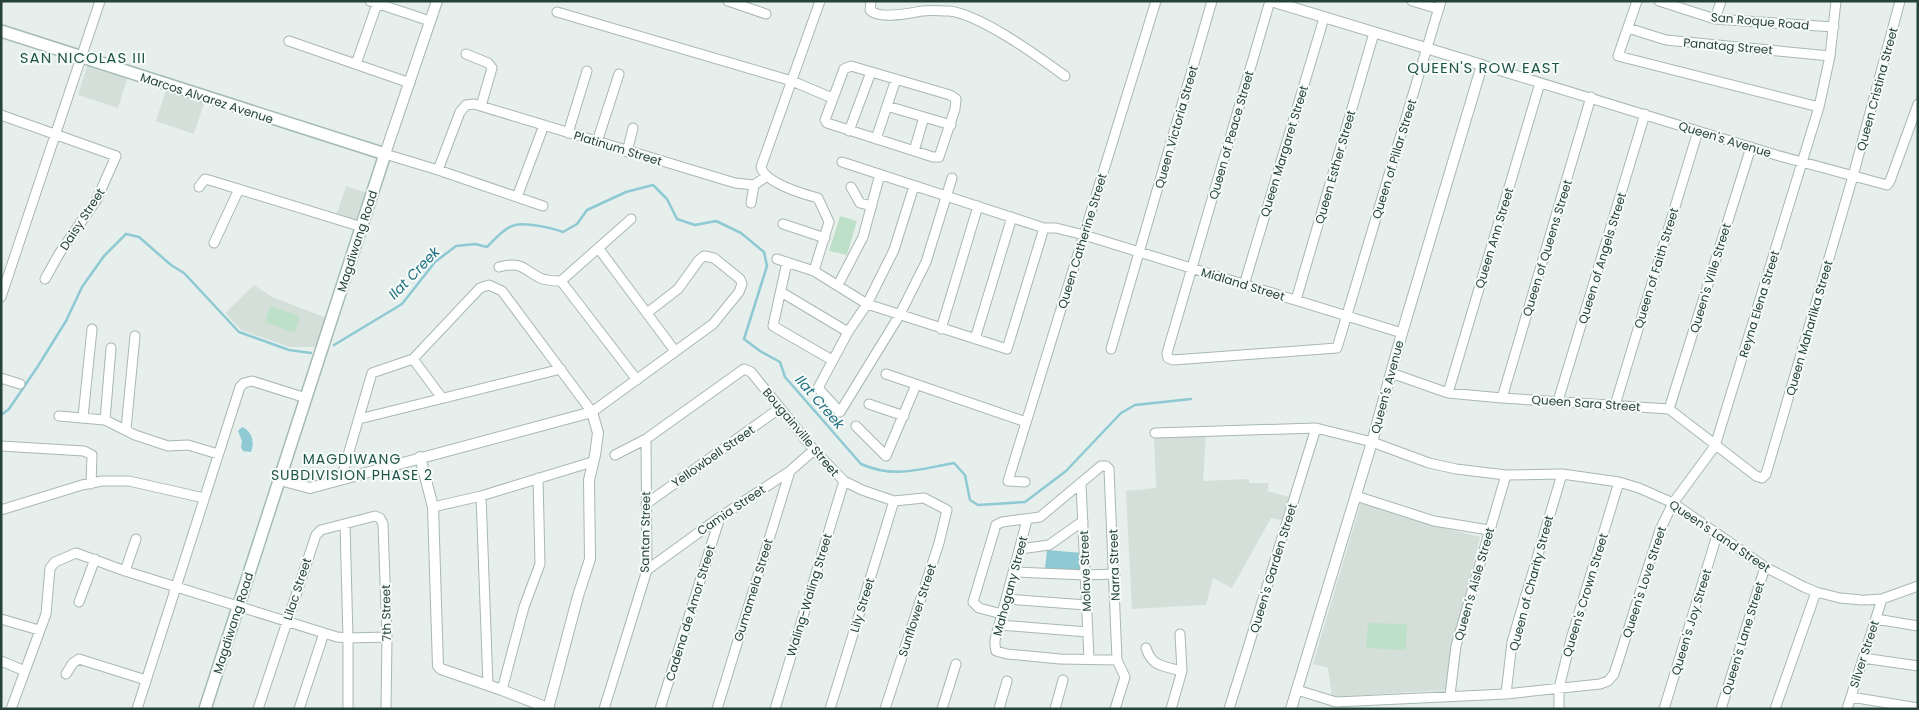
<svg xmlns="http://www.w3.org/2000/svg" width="1919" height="710" viewBox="0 0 1919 710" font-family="Poppins,sans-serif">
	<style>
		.built { fill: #d4dfda }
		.green { fill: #bfe0c8 }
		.water { fill: #8ec9d4 }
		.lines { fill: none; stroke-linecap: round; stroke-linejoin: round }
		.stream { stroke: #8ec9d4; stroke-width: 2.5 }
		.minor-casing { stroke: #a8b8b2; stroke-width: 11 }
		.tertiary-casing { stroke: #a8b8b2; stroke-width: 12 }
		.secondary-casing { stroke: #a4bbb3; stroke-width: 14 }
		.minor { stroke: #fff; stroke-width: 9 }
		.tertiary { stroke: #fff; stroke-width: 10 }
		.secondary { stroke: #fff; stroke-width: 11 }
		.labels { text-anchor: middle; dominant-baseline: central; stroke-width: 4; stroke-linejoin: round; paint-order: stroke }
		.street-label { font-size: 12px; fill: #24423a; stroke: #f7fbf9 }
		.water-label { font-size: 14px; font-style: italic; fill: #1c6f80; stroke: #f7fbf9 }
		.neighbourhood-label { font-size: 14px; letter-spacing: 1px; fill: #1f5548; stroke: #f7fbf9 }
		.quarter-label { font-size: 15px; letter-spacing: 1px; fill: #1f5548; stroke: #f7fbf9 }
	</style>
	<rect width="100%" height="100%" fill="#e6efeb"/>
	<path class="built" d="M88 63 128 76 118 108 78 95Z
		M167 87 205 100 194 134 156 121Z
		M346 186 370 194 360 223 336 216Z
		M254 285 272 297 327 318 317 347H290L241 330 225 313Z
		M1206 435 1203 481 1249 479V483H1269L1267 491 1290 497 1282 520 1271 518 1232 588 1213 578 1206 605 1132 609 1126 491 1156 488 1154 437Z
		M1361 502 1423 523 1480 537 1455 640 1446 690 1332 697 1328 668 1313 664Z"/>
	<path class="green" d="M840 216 857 221 847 255 829 251Z
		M270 306 300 316 295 333 265 322Z
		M1368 623 1407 624 1406 650 1366 648Z"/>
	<path class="water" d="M242 427C252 431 255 442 251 452L243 451 241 447 242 441 238 431Z
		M1047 550 1082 553 1080 571 1045 568Z"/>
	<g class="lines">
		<path class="stream" d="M334 345 402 304 435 262 456 246 475 244 487 247C495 239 504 228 515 225 526 222 552 228 563 232L577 224 587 210 626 192 653 185 667 199 677 219 695 225 716 221 741 233 764 252 767 266 744 339 760 351 780 362 785 377 861 464C895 479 919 469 954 463L965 475 970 500 978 505 1025 502 1066 471 1121 413 1135 405 1191 399
			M1 415 9 409 38 366 66 321 82 287 104 256 126 234 139 237 171 265 184 273 239 332 289 350 311 353"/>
		<defs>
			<path id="minor" d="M370 1 430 21
				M728 1 766 14
				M871 1 870 10C879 20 910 13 922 11 930 10 940 11 949 11 980 14 1039 57 1065 76
				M1270 1 1167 353 1168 358 1173 360 1337 348 1441 1
				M1412 1 1439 9
				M1637 1 1618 56 1819 107
				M1659 1 1715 19 1834 27
				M557 12 792 81 832 98
				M1715 19 1721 1
				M1628 28 1666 40 1830 56
				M289 41 410 83
				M466 54 488 63 492 68 481 106
				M356 64 377 4
				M1482 65 1776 155 1887 185 1890 181 1918 104
				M851 66 950 95 956 99 955 109 939 157H933L827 123 825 120 844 69Z
				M887 106 951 125
				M1 115 116 156 97 199 59 254 45 279
				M849 131 871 72
				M568 133 587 71
				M876 139 896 79
				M597 142 619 74
				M914 151 924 117
				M627 152 633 128
				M385 154 438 170 543 206
				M842 162 1044 228H1056L1084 235 1402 333
				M438 170 460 112 466 105 474 104 735 183 754 185 767 176
				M914 186 894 250 867 304 848 332 818 388 840 412 899 316 926 262 952 178
				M199 187 205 179 209 180 362 227
				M851 187 860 203 872 206
				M517 197 544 125
				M751 203 754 185
				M783 224 825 238
				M214 243 239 189
				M599 249 675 351
				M777 259 814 271 867 304 1007 349 1044 228
				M787 262 773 326 832 360
				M499 267C521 261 523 269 540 278 547 281 553 281 561 281L637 380
				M814 271 829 222 818 198C803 194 765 183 761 167L820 1
				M561 281 631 219
				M838 285 863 237 880 174
				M1244 285 1324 18
				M781 292 848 332
				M1 297 100 1
				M1296 300 1374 33
				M941 329 978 206
				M975 339 1012 217
				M1111 349 1212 1
				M413 359 442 398
				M1391 373 1448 393 1502 398 1669 409 1756 476 1762 478 1766 474 1853 176 1900 1
				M886 374 1026 422
				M1 378 20 384
				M1448 393 1540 83
				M1502 398 1591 97
				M1558 401 1645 114
				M869 404 904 416
				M1615 405 1698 131
				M1669 409 1751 147
				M59 416 105 420 135 435 168 446 188 445 218 454
				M83 417 92 329
				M359 419 561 369
				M105 420 111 348
				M856 426 886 456 916 385
				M126 429 135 336
				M1155 433 1316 428 1372 442 1429 463 1456 469 1506 475 1562 474 1619 482 1639 488 1673 503 1765 567 1804 587 1816 592 1840 598 1862 600
				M1 446 84 451 92 455 91 484
				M615 455 646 439 744 369 751 372 814 450 844 481 862 490 894 501 924 498 947 510 939 543 885 709
				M341 479 372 373 413 359 480 288 489 285 502 291 592 412 713 324 739 292 742 284 740 279 714 258 704 256 699 260 678 289 647 313
				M1025 482 1008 481 1156 1
				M1081 484 1089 659
				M481 496 488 685
				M1356 496 1434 521 1489 530
				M646 504 780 408
				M433 507 481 496 592 462
				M1 510 82 485 102 481H129L204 498
				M1027 520 995 640V645L996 651 1007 654 1060 659 1117 660
				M345 524 348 638V709
				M1020 549 1049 545 1083 521
				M647 570 720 517 790 471 814 450
				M125 571 136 539
				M1014 572 1085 575 1115 574
				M1007 599 1086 605
				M1866 600 1882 599 1918 586
				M79 602 95 559
				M1002 614 979 608 973 602 996 525 1002 522 1040 517 1101 466H1106L1109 469 1117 660 1125 677 1115 709
				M1 619 39 630
				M1876 619 1918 626
				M1000 625 1087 632
				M1146 648C1152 667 1164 666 1182 671
				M1863 658 1918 666
				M1 661 25 671
				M66 674 73 663 79 659 146 680
				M502 690 524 607 540 564 538 478
				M1297 690 1336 702 1506 694 1600 684 1608 681 1614 674 1660 530 1673 503 1715 446 1819 107 1830 56 1836 1
				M1506 694 1512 642 1562 474
				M1450 695 1456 646 1506 475
				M1851 697 1918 708
				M11 709 46 614 50 568 55 562 76 553 125 571 337 637 348 638 387 637
				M137 709 240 387 244 383 252 381 306 398
				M258 709 316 535 321 530 375 516 380 518 383 524 387 637 386 709
				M299 709 324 633
				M604 709 647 570 646 439
				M660 709 720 517
				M717 709 790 471
				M775 709 844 481
				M830 709 894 501
				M942 709 956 664
				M999 709 1007 681
				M1055 709 1063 680
				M1171 709 1182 671 1180 634
				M1229 709 1316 428
				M1559 709V688L1571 639 1619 482
				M1664 709 1717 535
				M1721 709 1765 567
				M1775 709 1816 592
				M1847 709 1882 599"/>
			<path id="tertiary" d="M1271 1 1482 65 1402 333 1372 442 1291 709
				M385 154 437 1
				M420 457 433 507 438 666 441 669 502 690 548 708
				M280 480 310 488 592 412 598 433 595 455 589 480 590 559 578 596 548 709"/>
			<path id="secondary" d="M1 31 385 154 205 709"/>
		</defs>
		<use href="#minor" class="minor-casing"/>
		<use href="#tertiary" class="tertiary-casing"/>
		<use href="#secondary" class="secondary-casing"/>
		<use href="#minor" class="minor"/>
		<use href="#tertiary" class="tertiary"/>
		<use href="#secondary" class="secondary"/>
	</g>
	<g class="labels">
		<g class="street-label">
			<text transform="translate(1760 21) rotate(5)">San Roque Road</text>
			<text transform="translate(1728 46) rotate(5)">Panatag Street</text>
			<text transform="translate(1877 89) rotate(-75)">Queen Cristina Street</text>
			<text transform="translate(207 98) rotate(18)">Marcos Alvarez Avenue</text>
			<text transform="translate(1176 127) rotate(-74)">Queen Victoria Street</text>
			<text transform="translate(1231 135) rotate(-74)">Queen of Peace Street</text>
			<text transform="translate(1725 139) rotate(17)">Queen's Avenue</text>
			<text transform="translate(618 148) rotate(17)">Platinum Street</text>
			<text transform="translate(1284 151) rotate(-73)">Queen Margaret Street</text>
			<text transform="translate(1394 159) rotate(-73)">Queen of Pillar Street</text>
			<text transform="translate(1335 167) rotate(-74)">Queen Esther Street</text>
			<text transform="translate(82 219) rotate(-57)">Daisy Street</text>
			<text transform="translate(1494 238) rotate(-73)">Queen Ann Street</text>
			<text transform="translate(357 241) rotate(-72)">Magdiwang Road</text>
			<text transform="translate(1082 241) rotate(-73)">Queen Catherine Street</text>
			<text transform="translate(1547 248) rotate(-73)">Queen of Queens Street</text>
			<text transform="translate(1602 258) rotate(-73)">Queen of Angels Street</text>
			<text transform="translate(1656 268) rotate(-73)">Queen of Faith Street</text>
			<text transform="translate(1710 278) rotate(-73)">Queen's Ville Street</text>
			<text transform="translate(1243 284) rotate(17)">Midland Street</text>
			<text transform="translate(1759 304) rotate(-73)">Reyna Elena Street</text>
			<text transform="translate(1809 328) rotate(-74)">Queen Maharlika Street</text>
			<text transform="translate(1387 387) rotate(-75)">Queen's Avenue</text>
			<text transform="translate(1586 403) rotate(4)">Queen Sara Street</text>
			<text transform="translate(801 432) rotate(50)">Bougainville Street</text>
			<text transform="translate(713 456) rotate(-35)">Yellowbell Street</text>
			<text transform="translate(731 510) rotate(-34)">Camia Street</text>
			<text transform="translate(645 532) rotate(-89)">Santan Street</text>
			<text transform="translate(1720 536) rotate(34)">Queen's Land Street</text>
			<text transform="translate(1114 565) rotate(-92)">Narra Street</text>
			<text transform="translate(1273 568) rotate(-73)">Queen's Garden Street</text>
			<text transform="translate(1085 571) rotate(-92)">Molave Street</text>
			<text transform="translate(1644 582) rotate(-72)">Queen's Love Street</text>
			<text transform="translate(1531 583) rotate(-75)">Queen of Charity Street</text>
			<text transform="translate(1474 584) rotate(-74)">Queen's Aisle Street</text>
			<text transform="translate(1010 586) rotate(-75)">Mahogany Street</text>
			<text transform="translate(297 589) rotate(-72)">Lilac Street</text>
			<text transform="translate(753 590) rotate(-73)">Gumamela Street</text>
			<text transform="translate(809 595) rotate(-73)">Waling-Waling Street</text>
			<text transform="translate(1585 595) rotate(-73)">Queen's Crown Street</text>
			<text transform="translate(862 605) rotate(-73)">Lily Street</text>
			<text transform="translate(917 610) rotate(-72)">Sunflower Street</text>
			<text transform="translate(386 613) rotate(-91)">7th Street</text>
			<text transform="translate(690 613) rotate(-73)">Cadena de Amor Street</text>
			<text transform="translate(1691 622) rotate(-73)">Queen's Joy Street</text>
			<text transform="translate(233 623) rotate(-72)">Magdiwang Road</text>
			<text transform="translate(1743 638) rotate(-73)">Queen's Lane Street</text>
			<text transform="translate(1864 654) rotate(-72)">Silver Street</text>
		</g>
		<g class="water-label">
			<text transform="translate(414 273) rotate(-46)">Ilat Creek</text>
			<text transform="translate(820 402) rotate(49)">Ilat Creek</text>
		</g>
		<g class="neighbourhood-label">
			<text x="352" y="459">MAGDIWANG<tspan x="352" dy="16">SUBDIVISION PHASE 2</tspan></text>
		</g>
		<g class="quarter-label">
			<text x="83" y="57">SAN NICOLAS III</text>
			<text x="1484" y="67">QUEEN'S ROW EAST</text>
		</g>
	</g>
	<rect width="1919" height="710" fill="none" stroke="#24423a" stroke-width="5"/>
</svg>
